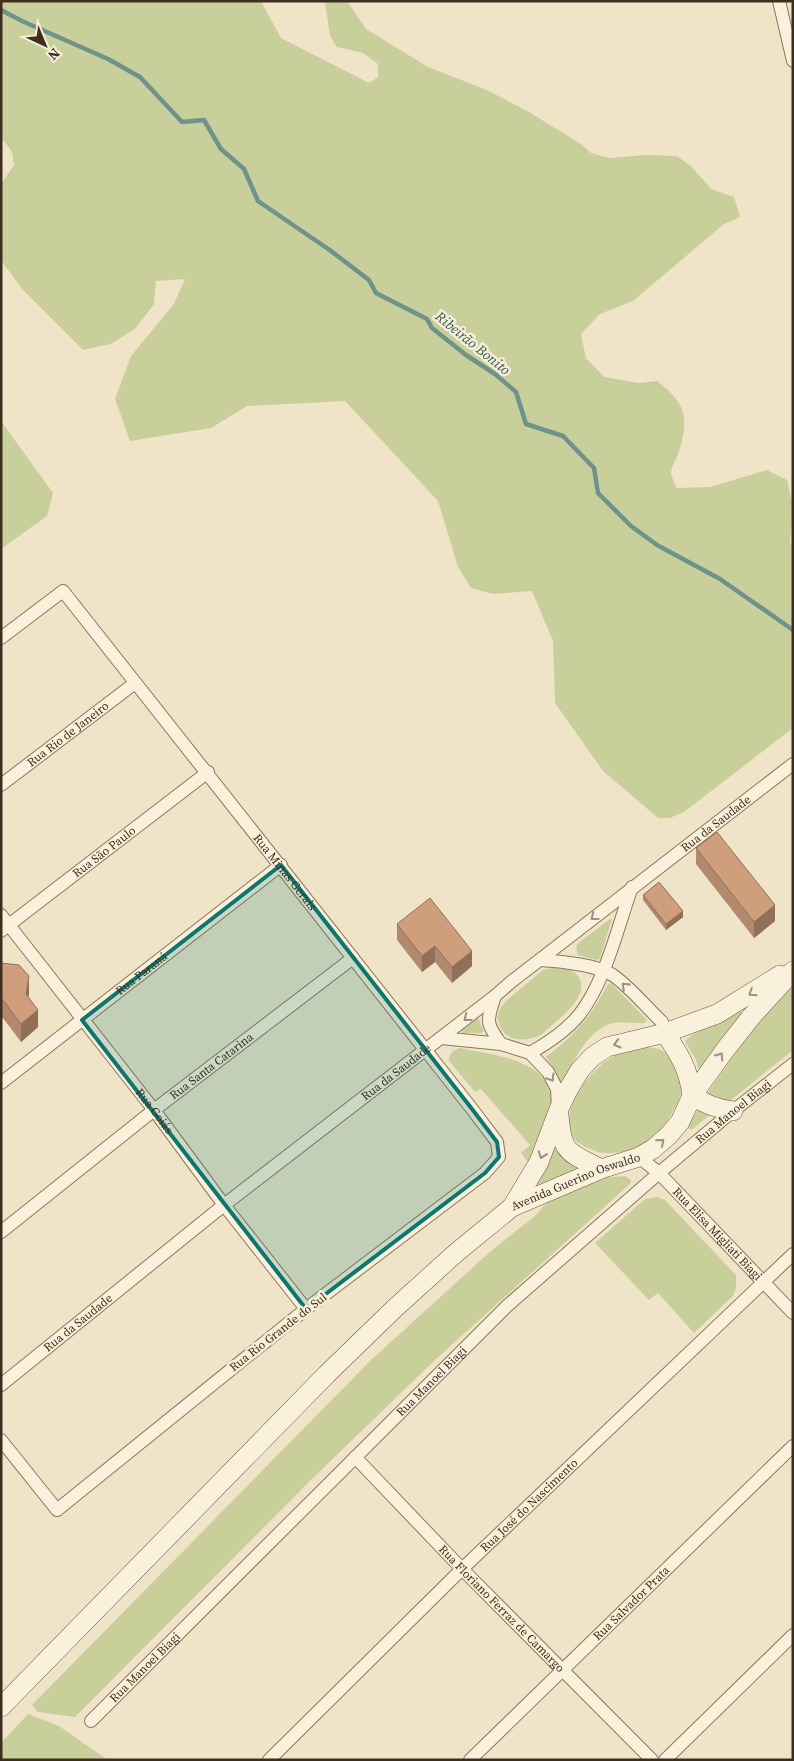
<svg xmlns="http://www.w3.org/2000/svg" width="794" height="1761" viewBox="0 0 794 1761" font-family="'Source Serif 4',serif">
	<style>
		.green { fill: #c9cf9b }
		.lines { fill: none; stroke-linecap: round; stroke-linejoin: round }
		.stream { stroke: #6f938a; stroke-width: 4.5 }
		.minor-casing { stroke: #8d765c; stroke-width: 14 }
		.secondary-casing { stroke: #6f573f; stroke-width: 20 }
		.minor { stroke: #faf1dc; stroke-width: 12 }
		.secondary { stroke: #faf1dc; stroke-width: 19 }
		.wall { fill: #b2896c }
		.shaded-wall { fill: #916f58 }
		.building { fill: #cf9f7d; stroke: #916f58 }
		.oneway { stroke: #9c907e }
		.marked { fill: #0f766e; fill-opacity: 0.2; stroke: #0f766e; stroke-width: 4; stroke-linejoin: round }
		.labels { text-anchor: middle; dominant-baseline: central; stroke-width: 5; stroke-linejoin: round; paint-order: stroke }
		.street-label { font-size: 12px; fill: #3d2e20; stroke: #f7eed8 }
		.water-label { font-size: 14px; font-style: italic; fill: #2f5d5a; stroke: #f7eed8 }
	</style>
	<rect width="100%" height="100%" fill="#f0e4c8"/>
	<path class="green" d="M1 1H261L281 38 369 83 378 77V64L363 53 337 47 330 36 325 3 323 1H347L366 29 428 67 487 90 529 112 581 144 591 153 609 158 644 155 677 156 692 167 711 189 734 197 740 217 724 224 633 301 600 314 581 334 586 358 604 377 639 383 657 381C685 402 690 418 679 451 677 458 671 467 671 473 672 478 675 484 677 488L710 487 767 470 787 480 793 507 790 543 793 545V728L684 812 670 818H658L603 771 555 703 553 641 532 591 493 594 471 588 458 567 438 501 345 401 247 406 211 428 130 441 115 399 131 356 174 304 185 279 156 281 154 304 136 328 111 344 83 350 22 289 1 260V184L14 165 12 152 1 137Z
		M1 421 53 493 47 516 1 549Z
		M610 919H612L600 958 597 960 578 955 576 947 577 944Z
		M552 968C561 968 572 968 578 976 593 997 554 1022 541 1035 529 1041 508 1043 501 1028 499 1025 498 1020 497 1017L501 1007 506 1001 543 970Z
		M611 983 647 1020 645 1023C634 1024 623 1021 613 1023 588 1030 575 1058 565 1079L561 1082 546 1057C571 1038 594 1014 607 985Z
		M793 987V1050L731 1100 718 1101 707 1094 760 1017Z
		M740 1010 742 1013 702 1067 698 1069 696 1060 685 1041 692 1035Z
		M477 1016 484 1031 481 1033H463L460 1030Z
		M640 1047C659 1047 672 1051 678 1071 679 1076 681 1081 682 1086 682 1095 677 1104 673 1111 662 1132 646 1148 621 1152 614 1153 605 1154 598 1152 590 1149 578 1145 573 1137 559 1114 585 1078 602 1064 613 1055 626 1050 640 1047Z
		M460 1048C493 1055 560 1060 550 1110 546 1129 537 1147 531 1166L521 1153 530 1145 481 1089 475 1092 449 1061C449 1053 452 1051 460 1048Z
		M700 1107 710 1115 691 1130 686 1127Z
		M555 1145 566 1161 578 1169 575 1171 540 1186 537 1182Z
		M625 1176 631 1180 630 1184 435 1360 314 1477 75 1717 38 1712 32 1705 371 1360 492 1250 535 1216 550 1199 591 1179Z
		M657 1197 665 1200 736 1275V1288L733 1296 694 1333 658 1293 649 1300 595 1243 645 1199Z
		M28 1714 59 1726 108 1760H1V1743Z"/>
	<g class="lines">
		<path class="stream" d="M1 10 22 21 108 59 140 77 182 122 204 120 221 149 244 169 258 201 331 251 369 280 376 293 427 319 432 328 466 355 495 374 516 392 526 424 563 436 594 468 598 493 631 526 657 545 720 579 793 630"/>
		<defs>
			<g id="minor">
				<path d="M779 1 793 61"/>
				<path id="s1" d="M1 638 63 591 472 1109 497 1142 499 1157 485 1173 306 1309 57 1510 1 1440"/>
				<path id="s2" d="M1 785 135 683"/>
				<path id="s3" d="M1 915 154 1110 224 1205 306 1309"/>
				<path id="s4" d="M1 931 208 772"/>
				<path d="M540 960C559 961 599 965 614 976 632 989 646 1007 662 1022L665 1033"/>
				<path d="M495 996C487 1021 485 1022 501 1044"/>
				<path d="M441 1038 501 1044 530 1053 548 1072 557 1089 558 1108"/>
				<path d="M530 1053C548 1043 565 1032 579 1015 605 983 618 926 632 887"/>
				<path id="s5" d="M1 1083 281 865"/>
				<path id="s6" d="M639 1157 659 1173 793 1313"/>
				<path id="s7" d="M1 1232 154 1110 353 958"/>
				<path id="s8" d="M1 1385 224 1205 495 996 511 982 793 764"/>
				<path id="s9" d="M355 1457 462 1569 652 1760"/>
				<path id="s10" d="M91 1721 507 1306 659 1173 733 1111 793 1064"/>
				<path id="s11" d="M269 1760 462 1569 793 1254"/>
				<path id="s12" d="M470 1760 793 1446"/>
				<path d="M665 1760 793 1635"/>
			</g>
			<g id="secondary">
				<path d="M665 1033C679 1054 689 1069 692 1096"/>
				<path d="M692 1096C706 1104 717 1109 733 1111"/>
				<path d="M559 1115C562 1155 569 1152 601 1169"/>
				<path d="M512 1207 539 1162 559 1109 568 1090 580 1070 592 1057 607 1047 665 1033 717 1014 780 975"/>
				<path id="s13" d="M1 1707 327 1374 395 1308 457 1252 512 1207 601 1169 639 1157 653 1149 668 1136 680 1122 692 1096 725 1050 751 1017 793 971"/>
			</g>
		</defs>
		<use href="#minor" class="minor-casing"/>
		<use href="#secondary" class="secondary-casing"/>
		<use href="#minor" class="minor"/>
		<use href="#secondary" class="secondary"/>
	</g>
	<path class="wall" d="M696 848 775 921 754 938 696 864Z
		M643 895 683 917 666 930 643 900Z
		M397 924 472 966 452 983 435 962 422 972 397 940Z
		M1 963 29 994 28 996 38 1027 21 1042 3 1018H1Z"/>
	<path class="shaded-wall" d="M775 905V921L754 938V922Z
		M683 911V917L666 930V924Z
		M435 946V962L422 972V956Z
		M472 951V966L452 983V967Z
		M29 976V994L26 1011V994Z
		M38 1010V1027L21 1042V1024Z"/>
	<path class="building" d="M717 832 775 905 754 922 696 848Z
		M659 882 683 911 666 924 643 895Z
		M430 898 472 951 452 967 435 946 422 956 397 924Z
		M1 963 19 965 29 976 26 994 38 1010 21 1024 3 1000H1Z"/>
	<defs><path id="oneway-chevron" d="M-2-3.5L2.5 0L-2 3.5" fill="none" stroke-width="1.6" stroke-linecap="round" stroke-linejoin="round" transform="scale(1.25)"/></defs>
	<g class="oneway">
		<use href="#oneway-chevron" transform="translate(594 917) rotate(142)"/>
		<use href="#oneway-chevron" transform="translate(625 986) rotate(-136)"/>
		<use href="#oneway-chevron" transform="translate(752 993) rotate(147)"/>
		<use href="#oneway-chevron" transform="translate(467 1018) rotate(142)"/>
		<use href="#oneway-chevron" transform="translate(617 1044) rotate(164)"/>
		<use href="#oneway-chevron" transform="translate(720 1056) rotate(-55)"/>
		<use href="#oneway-chevron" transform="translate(551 1078) rotate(58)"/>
		<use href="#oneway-chevron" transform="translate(661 1142) rotate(-41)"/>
		<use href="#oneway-chevron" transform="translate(542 1155) rotate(110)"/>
	</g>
	<path class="marked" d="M281 865 472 1109 497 1142 499 1157 485 1173 306 1309 82 1020Z"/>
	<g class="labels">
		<g class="street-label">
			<text stroke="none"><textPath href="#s2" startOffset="84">Rua Rio de Janeiro</textPath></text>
			<text stroke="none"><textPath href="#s8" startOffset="909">Rua da Saudade</textPath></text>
			<text stroke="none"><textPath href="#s4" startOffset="130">Rua São Paulo</textPath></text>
			<text stroke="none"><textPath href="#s1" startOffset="436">Rua Minas Gerais</textPath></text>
			<text stroke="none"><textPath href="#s5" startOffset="178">Rua Paraná</textPath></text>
			<text stroke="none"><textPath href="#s7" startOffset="268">Rua Santa Catarina</textPath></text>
			<text stroke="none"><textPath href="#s8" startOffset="504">Rua da Saudade</textPath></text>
			<text stroke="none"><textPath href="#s3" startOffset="249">Rua Goiás</textPath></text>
			<text stroke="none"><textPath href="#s10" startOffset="886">Rua Manoel Biagi</textPath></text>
			<text stroke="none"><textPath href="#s13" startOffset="784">Avenida Guerino Oswaldo</textPath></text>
			<text stroke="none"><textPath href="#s6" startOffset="110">Rua Elisa Migliati Biagi</textPath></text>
			<text stroke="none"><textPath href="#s8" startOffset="99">Rua da Saudade</textPath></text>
			<text transform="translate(278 1332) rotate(-38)">Rua Rio Grande do Sul</text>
			<text stroke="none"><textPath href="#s10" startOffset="481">Rua Manoel Biagi</textPath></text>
			<text stroke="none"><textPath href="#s11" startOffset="364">Rua José do Nascimento</textPath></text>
			<text stroke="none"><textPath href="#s12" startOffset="225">Rua Salvador Prata</textPath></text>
			<text stroke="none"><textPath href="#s9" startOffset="211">Rua Floriano Ferraz de Camargo</textPath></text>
			<text stroke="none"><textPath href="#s10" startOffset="76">Rua Manoel Biagi</textPath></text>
		</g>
		<g class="water-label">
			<text transform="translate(473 343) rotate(39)">Ribeirão Bonito</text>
		</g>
	</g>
	<rect width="794" height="1761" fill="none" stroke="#3d2e20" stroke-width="5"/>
	<g transform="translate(45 45) rotate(136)" stroke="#f7eed8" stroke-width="4" paint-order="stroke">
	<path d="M0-4L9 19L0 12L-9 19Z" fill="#3d2e20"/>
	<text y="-8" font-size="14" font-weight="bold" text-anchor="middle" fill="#3d2e20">N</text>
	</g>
</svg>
